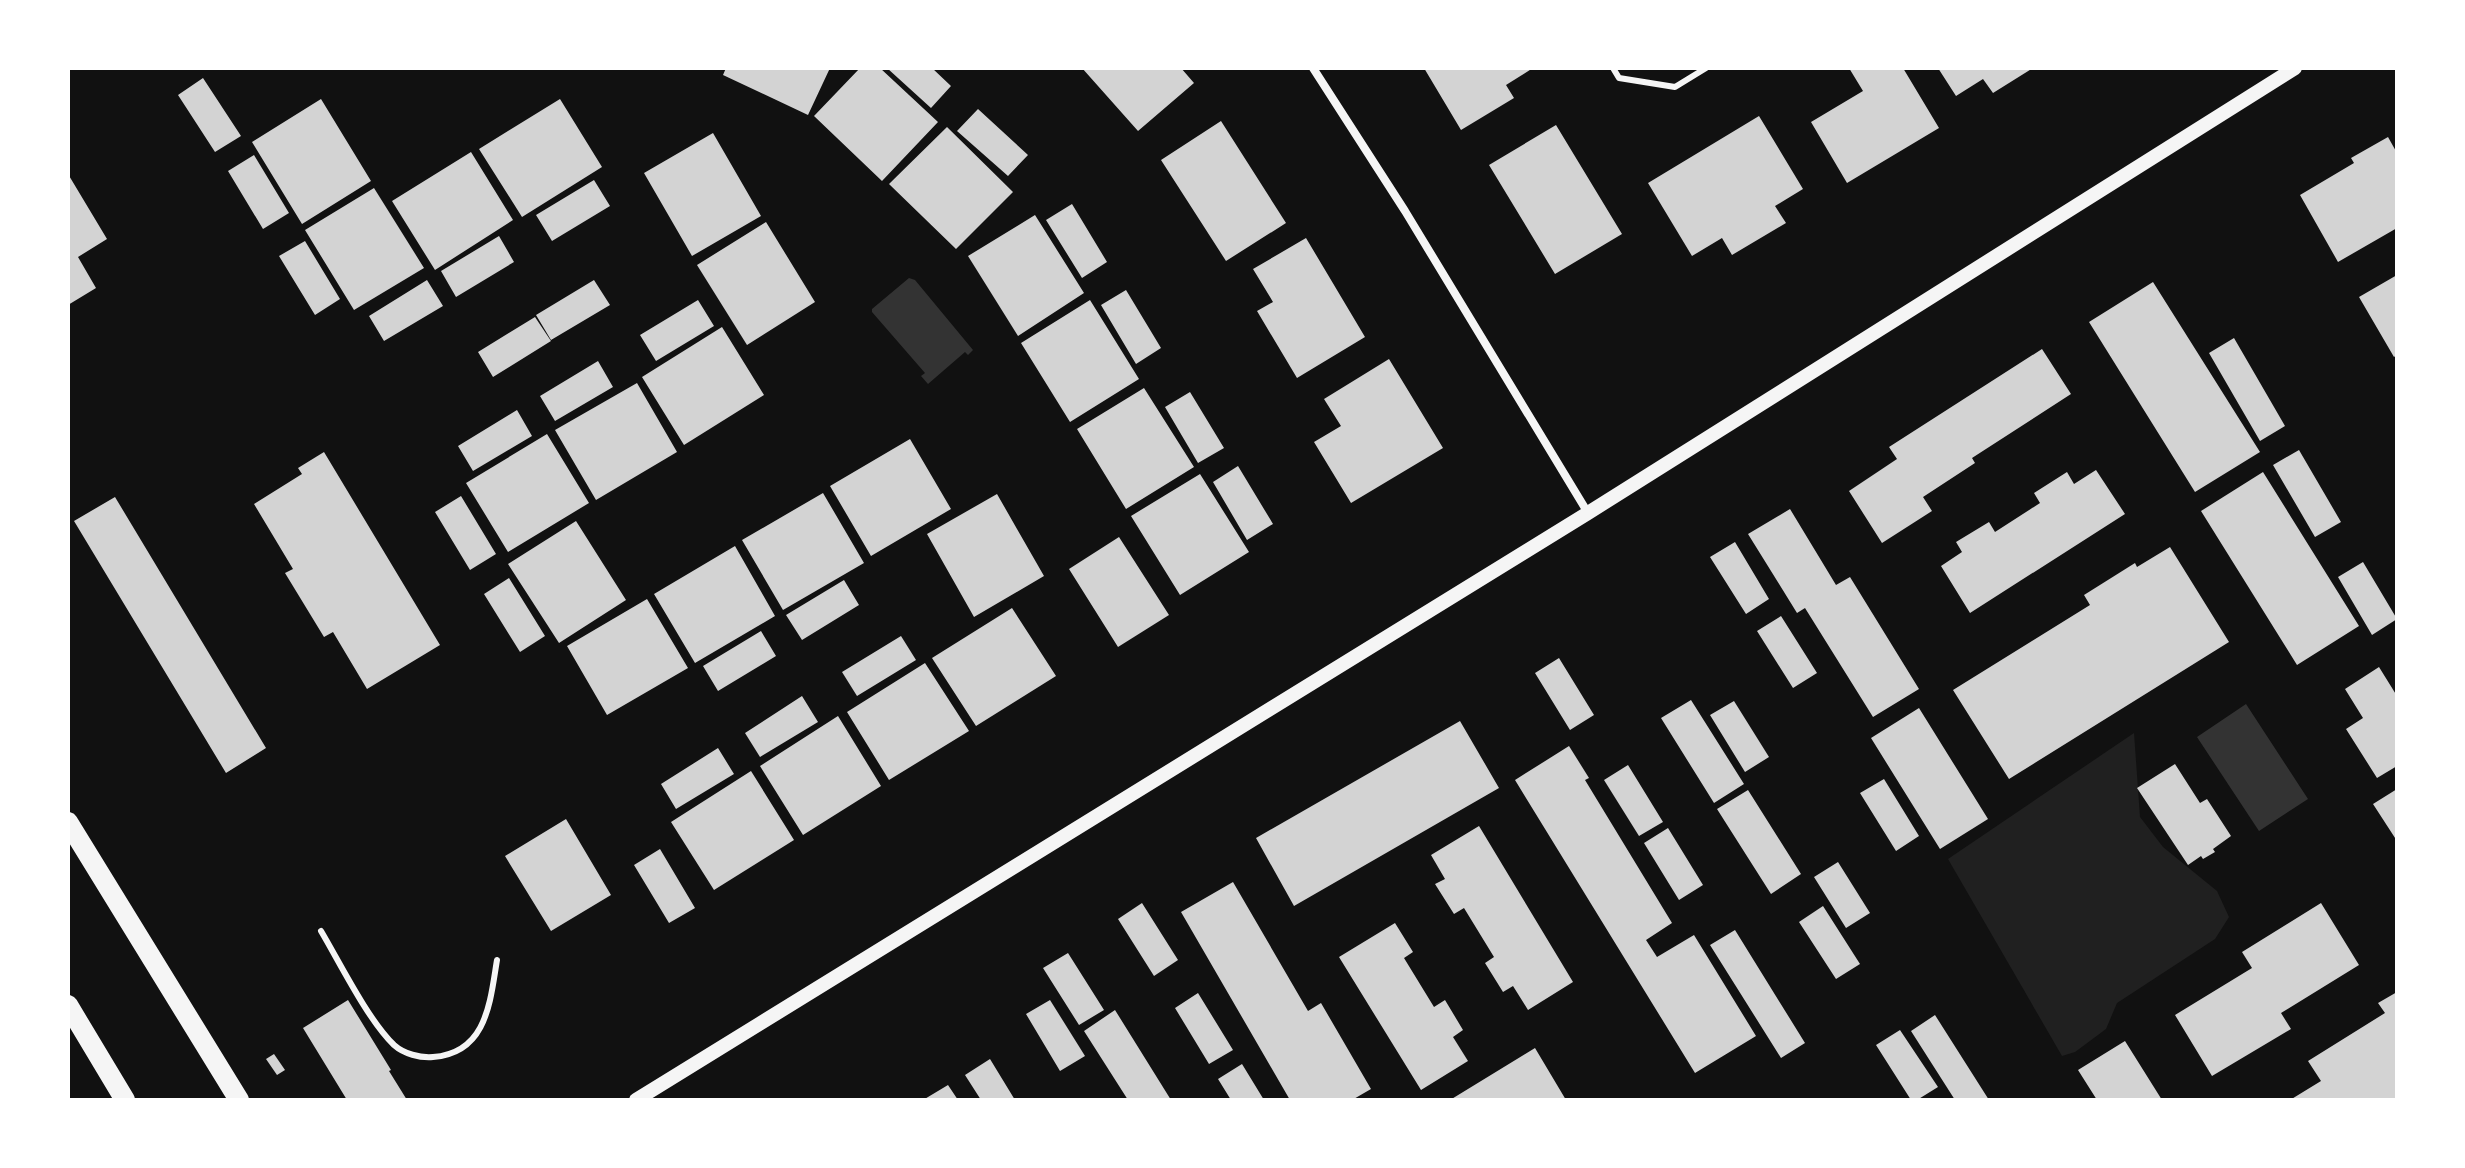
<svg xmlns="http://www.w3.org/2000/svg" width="2465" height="1168" viewBox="0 0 2465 1168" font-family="'Fira Sans',sans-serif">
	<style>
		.green { fill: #202020 }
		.water { fill: #333 }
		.building { fill: #d3d3d3 }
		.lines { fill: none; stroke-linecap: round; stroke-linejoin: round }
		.service { stroke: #f5f5f5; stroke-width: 6 }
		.minor { stroke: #f5f5f5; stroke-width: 8 }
		.tertiary { stroke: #f5f5f5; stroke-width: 14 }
		.primary { stroke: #f5f5f5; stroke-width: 20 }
	</style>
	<rect width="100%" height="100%" fill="#111"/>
	<path class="green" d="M2134 733 2140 817 2163 847 2217 891 2229 917 2215 939 2117 1003 2106 1029 2075 1052 2062 1056 1948 859Z"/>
	<path class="water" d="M909 278 915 280 973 350 968 355 965 352 928 384 921 376 925 373 872 312V309Z
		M2246 704 2308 799 2259 831 2197 737Z"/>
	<path class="building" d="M726 68H830L808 115 723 75Z
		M860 68H880L938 122 882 181 814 116Z
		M887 68H932L951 86 931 108Z
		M1082 68H1181L1194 83 1138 131Z
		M1424 68H1533L1506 85 1514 98 1461 130Z
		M1849 68H1903L1939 128 1847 183 1811 122 1863 91Z
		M1938 68H2033L1993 93 1983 79 1956 96Z
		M203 78 241 136 215 152 178 95Z
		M321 99 371 181 302 224 252 142Z
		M560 99 602 167 522 217 479 149Z
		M978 109 1028 155 1008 176 957 131Z
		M1759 116 1803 189 1775 206 1786 223 1732 255 1722 238 1692 256 1648 183Z
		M1221 121 1286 223 1226 261 1161 160Z
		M1556 125 1622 234 1555 274 1489 165Z
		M947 127 1013 192 956 249 889 184Z
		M713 133 761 216 692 256 644 173Z
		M2388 137 2397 153V228L2338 262 2300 195 2354 163 2351 158Z
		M471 152 513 220 435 270 392 201Z
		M254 155 289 213 263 229 228 171Z
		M68 174 107 239 78 257 96 288 68 305Z
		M594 180 610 206 552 241 536 215Z
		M374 188 424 268 354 310 305 230Z
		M1072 204 1107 262 1082 278 1046 220Z
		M1035 215 1084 293 1018 336 968 256Z
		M766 222 815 302 747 345 697 265Z
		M499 236 514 262 456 297 441 271Z
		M1306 238 1365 337 1297 378 1257 311 1273 302 1253 269Z
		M305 241 340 299 315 315 279 256Z
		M2397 275V355L2394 357 2359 297Z
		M427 280 443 306 384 341 369 316Z
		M594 280 610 305 551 340 536 315Z
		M2153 282 2260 452 2195 492 2089 322Z
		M1126 290 1161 348 1136 364 1101 305Z
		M698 300 714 326 656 361 640 335Z
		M1090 300 1139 379 1070 422 1021 343Z
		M535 317 551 341 493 377 478 352Z
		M722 327 764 395 684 445 642 377Z
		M2234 338 2285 426 2260 441 2209 353Z
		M2042 349 2071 394 1972 458 1975 463 1923 497 1932 511 1882 543 1849 491 1897 459 1889 447Z
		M1389 359 1443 448 1351 503 1314 442 1341 426 1324 399Z
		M598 361 613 387 555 421 540 396Z
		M637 383 677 452 596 500 555 430Z
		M1144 388 1194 467 1126 509 1077 429Z
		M1190 392 1224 448 1198 463 1165 407Z
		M517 410 532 436 473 471 458 446Z
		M547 434 589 503 508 552 466 483Z
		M910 439 951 509 871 556 830 486Z
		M2299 450 2341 522 2315 537 2273 465Z
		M324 452 440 645 367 689 333 632 324 637 285 573 293 569 254 504 302 474 298 468Z
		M1238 466 1273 524 1247 540 1213 482Z
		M2096 470 2125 514 1970 613 1941 566 1962 552 1956 542 1989 522 1995 532 2040 503 2034 493 2067 472 2074 484Z
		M2263 472 2359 626 2297 665 2201 511Z
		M1200 474 1249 552 1180 595 1131 516Z
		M823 493 864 563 783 610 742 540Z
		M997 494 1044 576 974 617 927 534Z
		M461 496 496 554 470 570 435 512Z
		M115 497 266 748 226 773 74 521Z
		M1790 509 1836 585 1850 577 1919 689 1873 717 1805 608 1797 613 1748 534Z
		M576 521 626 600 559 643 508 564Z
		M1119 537 1169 615 1118 647 1069 569Z
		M1735 542 1769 599 1746 614 1710 557Z
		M735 546 775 616 695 663 654 594Z
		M2170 547 2229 642 2009 779 1953 690 2090 605 2084 595 2135 563 2137 567Z
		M2363 562 2397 619 2372 635 2338 577Z
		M509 578 545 636 520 652 484 594Z
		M844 580 859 605 802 640 786 615Z
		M647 599 688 668 607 715 567 646Z
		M1012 608 1056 676 976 726 932 658Z
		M1781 616 1817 673 1793 688 1757 631Z
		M761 631 776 656 718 691 703 666Z
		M901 636 916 660 857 696 842 672Z
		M1559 658 1594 715 1570 730 1535 673Z
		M925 663 969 731 889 780 847 712Z
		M2379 667 2397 696V766L2377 778 2346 729 2363 718 2345 689Z
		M802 696 818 722 760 757 745 733Z
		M1691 700 1744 784 1714 803 1661 718Z
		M1734 701 1769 757 1745 772 1710 715Z
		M1919 708 1988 819 1940 849 1871 738Z
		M838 716 881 786 803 835 760 766Z
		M1460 721 1499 788 1294 906 1256 838Z
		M1569 746 1589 778 1585 780 1672 923 1646 940 1657 957 1694 935 1756 1036 1695 1073 1515 780Z
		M718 748 734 774 676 809 661 784Z
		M2175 764 2200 803 2207 799 2231 836 2213 849 2215 852 2203 859 2201 856 2188 865 2137 788Z
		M1628 765 1663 822 1639 836 1604 780Z
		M751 771 794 840 714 890 671 822Z
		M1884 779 1919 836 1896 851 1860 793Z
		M2397 789V841L2373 804Z
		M1748 790 1801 874 1771 894 1717 809Z
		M566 819 611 895 551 931 505 856Z
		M1479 826 1573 982 1528 1010 1513 986 1503 992 1485 963 1494 957 1464 908 1454 914 1435 884 1445 879 1431 855Z
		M1668 828 1703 885 1679 900 1644 843Z
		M660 849 695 908 669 923 634 865Z
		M1838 862 1870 913 1846 928 1814 877Z
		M1233 882 1308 1011 1321 1003 1371 1089 1352 1100H1290L1181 912Z
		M1142 903 1178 960 1154 976 1118 919Z
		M2321 903 2359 965 2281 1013 2291 1029 2212 1076 2175 1015 2252 968 2242 952Z
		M1823 906 1860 964 1836 979 1799 922Z
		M1395 923 1413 952 1404 958 1434 1007 1445 1000 1463 1030 1453 1037 1468 1061 1421 1090 1339 957Z
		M1735 930 1805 1043 1781 1058 1710 945Z
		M1068 953 1104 1010 1079 1025 1043 968Z
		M2397 992V1100H2290L2321 1081 2308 1061 2385 1013 2378 1003Z
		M1198 993 1233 1050 1209 1064 1175 1008Z
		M348 1000 391 1070 389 1071 407 1100H347L303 1028Z
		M1050 1000 1085 1056 1060 1071 1026 1014Z
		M1115 1010 1171 1100H1128L1084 1031Z
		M1935 1015 1989 1100H1955L1911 1031Z
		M1900 1030 1938 1087 1917 1100H1911L1876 1045Z
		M2125 1041 2162 1100H2097L2078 1070Z
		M1535 1048 1566 1100H1450Z
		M274 1054 285 1070 277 1075 266 1059Z
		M990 1059 1015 1100H981L965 1075Z
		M1242 1064 1264 1100H1231L1218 1079Z
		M948 1085 958 1100H923Z"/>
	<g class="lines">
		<path class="service" d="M1613 68 1619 78 1675 87 1706 68
			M321 931C340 963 368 1020 394 1045 404 1054 420 1058 433 1057 487 1053 490 1002 497 960"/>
		<path class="minor" d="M1313 68 1405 211 1588 513"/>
		<path class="tertiary" d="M636 1100 1588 513 2295 68"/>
		<path class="primary" d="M68 822 239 1100
			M68 1005 125 1100"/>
	</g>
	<rect width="2465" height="1168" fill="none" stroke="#ffffff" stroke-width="140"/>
</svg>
